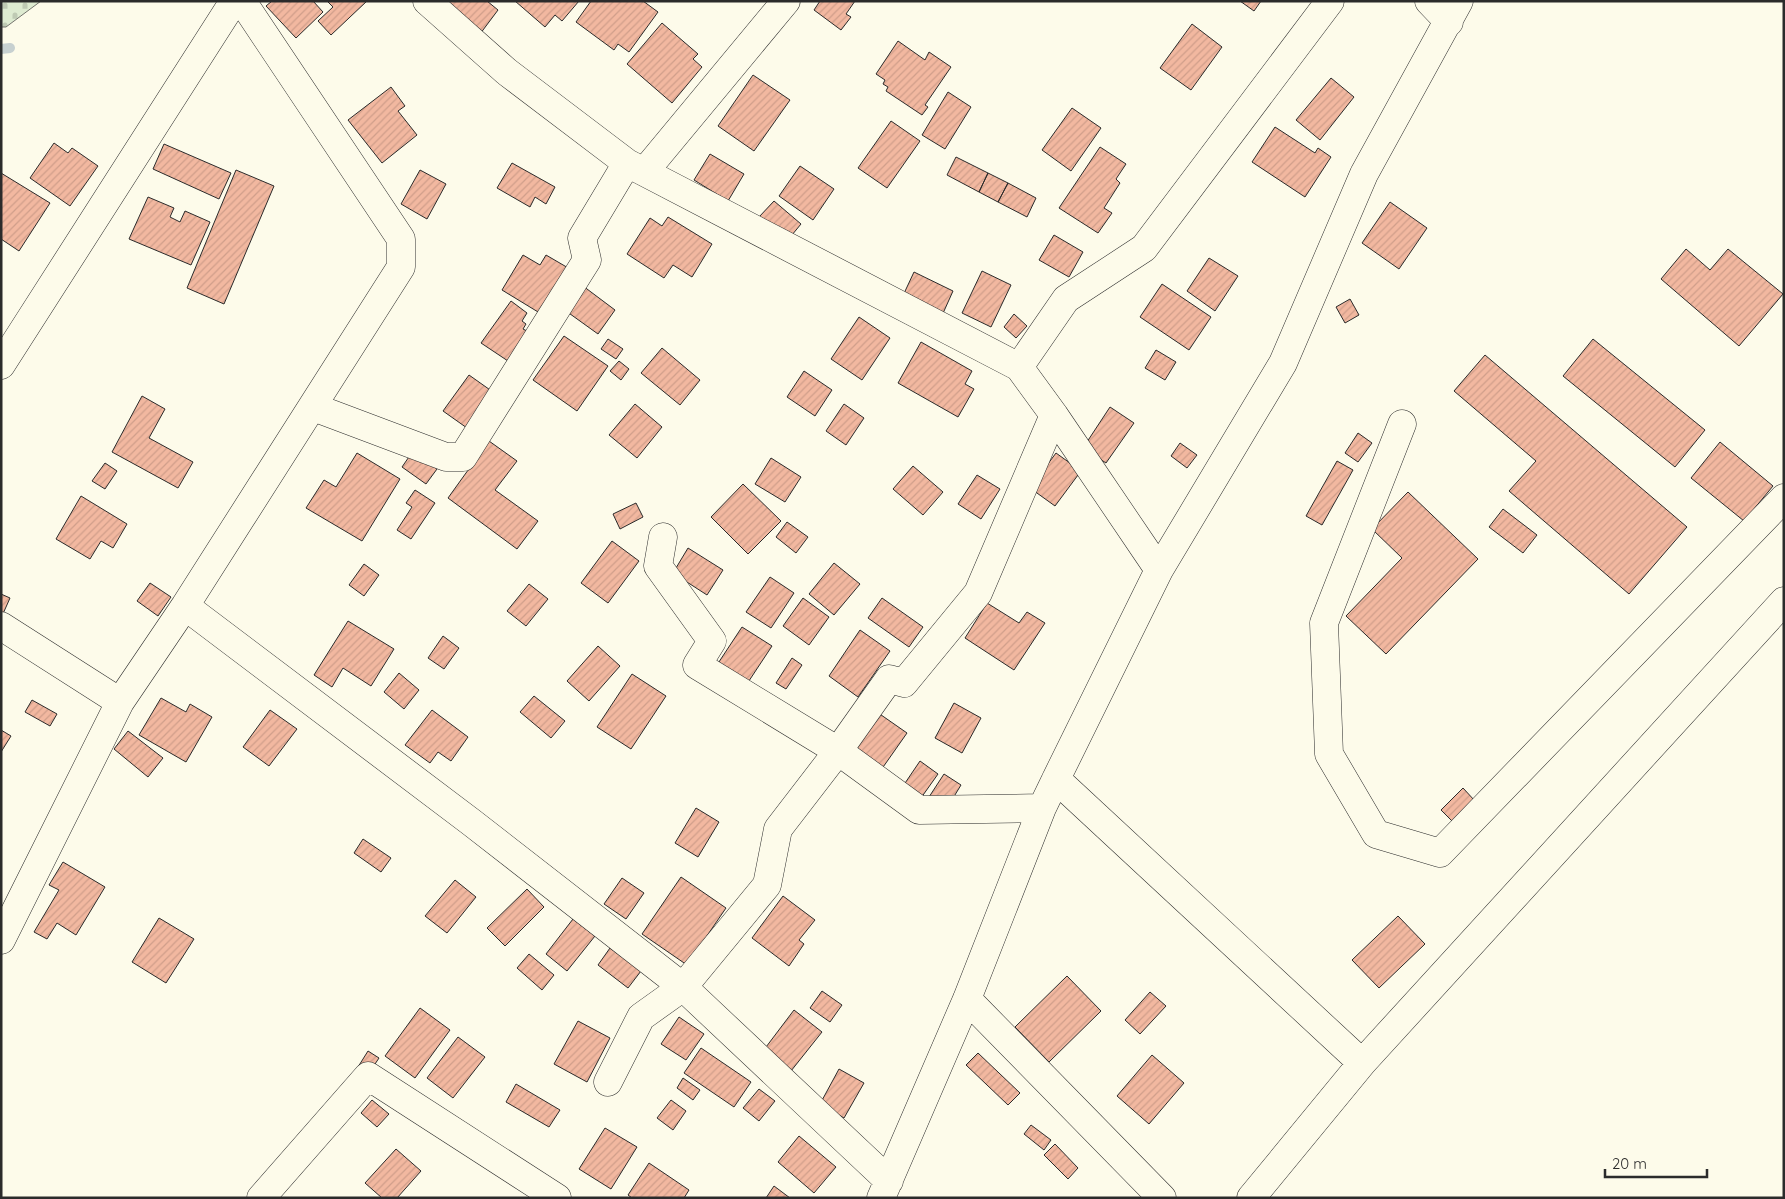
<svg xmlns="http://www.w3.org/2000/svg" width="1785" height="1199" viewBox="0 0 1785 1199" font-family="Quicksand,sans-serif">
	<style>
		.cemetery { fill: url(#cemetery-stones); stroke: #74746e }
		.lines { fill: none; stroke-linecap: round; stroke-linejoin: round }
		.stream { stroke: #c7d0d0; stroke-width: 10 }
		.building { fill: url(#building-hatch); stroke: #2b2b2b }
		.minor-casing { stroke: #2b2b2b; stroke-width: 29 }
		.minor { stroke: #fdfbea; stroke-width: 28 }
	</style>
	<defs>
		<pattern id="cemetery-stones" width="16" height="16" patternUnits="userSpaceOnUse" patternTransform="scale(1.25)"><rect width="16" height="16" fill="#deebd1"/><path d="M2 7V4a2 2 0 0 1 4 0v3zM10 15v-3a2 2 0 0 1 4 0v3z" fill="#bfcab4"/></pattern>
		<pattern id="building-hatch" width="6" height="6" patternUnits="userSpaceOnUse" patternTransform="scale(1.25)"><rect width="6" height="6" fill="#f2b8a0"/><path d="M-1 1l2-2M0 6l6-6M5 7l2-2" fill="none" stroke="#d09e8a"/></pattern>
	</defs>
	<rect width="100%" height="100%" fill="#fdfbea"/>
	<path class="cemetery" d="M1 1H41L6 27H1Z"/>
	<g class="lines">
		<path class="stream" d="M1 49 10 48"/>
	</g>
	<path class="building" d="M272 1H313L323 12 296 38 266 6Z
		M327 1H367L331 35 318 21 333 7Z
		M440 1H487L498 10 480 34Z
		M515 1H579L562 21 555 15 545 27Z
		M591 1H643L658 12 629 52 618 44 614 50 576 22Z
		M820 1H855L846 14 851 17 841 30 814 10Z
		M1240 1H1261L1254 11Z
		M662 23 698 54 693 59 702 67 672 103 627 64Z
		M1192 24 1222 47 1191 90 1160 68Z
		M898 41 925 60 929 52 951 67 925 105 928 107 922 115 886 91 888 87 883 84 885 80 876 74Z
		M753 75 790 100 754 151 718 126Z
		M1331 78 1354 97 1320 140 1296 120Z
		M391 87 405 106 398 111 417 135 382 163 348 120Z
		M948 92 971 107 945 149 922 135Z
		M1072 108 1101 128 1071 171 1042 150Z
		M891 121 920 141 887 188 858 168Z
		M1275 127 1315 153 1318 148 1331 157 1305 197 1252 162Z
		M54 143 68 153 72 148 98 166 70 206 30 178Z
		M164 144 231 173 219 199 153 169Z
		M1100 147 1126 164 1116 179 1120 183 1104 208 1112 213 1098 233 1059 208Z
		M710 154 744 174 728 201 694 180Z
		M956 157 988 173 979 192 947 175Z
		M512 163 555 187 546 204 535 197 530 207 497 188Z
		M800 166 834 189 813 220 779 196Z
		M236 170 274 186 224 304 187 288Z
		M420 170 446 184 427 219 401 204Z
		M1 173 50 203 19 251 1 239Z
		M988 173 1008 183 998 202 979 192Z
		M1008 183 1036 198 1027 217 998 202Z
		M148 197 174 208 170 217 180 222 185 211 210 222 191 265 129 239Z
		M774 201 801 224 787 241 759 217Z
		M1390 202 1427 228 1399 269 1362 243Z
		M668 217 712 244 692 277 673 265 664 278 627 254 650 218 662 226Z
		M1054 235 1083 252 1069 277 1039 260Z
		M1686 249 1710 270 1728 249 1783 294 1739 346 1661 279Z
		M523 255 540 265 546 255 570 269 543 315 502 290Z
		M1209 258 1238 276 1215 311 1187 291Z
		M982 271 1011 285 991 327 962 313Z
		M914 272 953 291 940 320 900 302Z
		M1162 284 1211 317 1189 350 1140 317Z
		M583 286 615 310 598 334 566 311Z
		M1350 299 1359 315 1345 323 1336 307Z
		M511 301 527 313 522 321 526 324 523 329 527 331 508 361 481 343Z
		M1014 314 1027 326 1016 338 1004 327Z
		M859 317 890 338 862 380 831 359Z
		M564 336 608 366 577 411 533 380Z
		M608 339 623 349 616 359 601 349Z
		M1593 339 1705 430 1675 467 1563 376Z
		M921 342 972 371 965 384 974 389 958 417 898 383Z
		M662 348 700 380 680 405 641 373Z
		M1156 350 1176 362 1165 380 1145 368Z
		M1485 355 1687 527 1629 594 1509 491 1536 461 1454 391Z
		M619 361 629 369 621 380 610 371Z
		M804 371 832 390 815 416 787 397Z
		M469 375 493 392 467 428 443 411Z
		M142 396 165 409 149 438 193 462 178 488 112 452Z
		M635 404 662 427 637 458 609 435Z
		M844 404 864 418 846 445 826 431Z
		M1110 407 1134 423 1106 463 1083 448Z
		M1358 433 1372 443 1358 462 1345 453Z
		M489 441 517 461 495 490 538 521 517 549 448 498Z
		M1720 442 1773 486 1744 521 1691 478Z
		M1180 443 1197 455 1187 468 1171 456Z
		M413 451 437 469 426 484 402 467Z
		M357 453 400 479 362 541 306 508 324 480 336 487Z
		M1056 453 1081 471 1055 506 1030 488Z
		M771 458 801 477 785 502 755 484Z
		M1337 461 1353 470 1322 525 1306 516Z
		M105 463 117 471 105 489 92 481Z
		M913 466 943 492 923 515 893 489Z
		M977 475 1000 489 981 519 958 504Z
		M743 484 781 521 748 554 711 517Z
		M415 490 435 503 411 539 397 530 412 507 406 503Z
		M1408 492 1478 559 1386 654 1346 616 1402 558 1372 529Z
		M81 496 127 524 113 548 101 541 90 559 56 539Z
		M636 503 643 517 620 529 613 514Z
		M1503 509 1537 535 1523 553 1489 527Z
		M787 522 808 537 796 553 776 537Z
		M612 541 639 561 608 603 581 583Z
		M688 548 723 570 707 595 673 573Z
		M834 563 860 584 834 615 809 594Z
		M364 564 379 575 364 596 349 585Z
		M770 577 794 593 771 628 746 612Z
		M150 583 171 597 158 616 137 601Z
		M529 584 548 599 526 626 507 611Z
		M1 594 10 598 2 616H1Z
		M803 598 829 617 809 645 783 626Z
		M882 598 923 627 909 647 868 618Z
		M987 603 1019 623 1027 612 1045 623 1014 670 965 638Z
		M348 621 394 649 371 686 343 668 332 687 314 675Z
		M742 627 772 646 739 696 709 677Z
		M860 630 890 651 858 697 829 676Z
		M443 636 459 648 444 669 428 658Z
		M598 646 620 666 589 701 567 681Z
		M792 658 802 665 786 689 776 683Z
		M399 673 419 690 404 709 384 692Z
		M632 674 666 696 631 749 597 727Z
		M534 696 565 721 551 738 520 712Z
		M161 698 186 712 190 704 212 717 186 762 139 735Z
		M32 700 57 714 50 726 25 712Z
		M954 703 981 718 962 753 935 738Z
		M270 710 297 729 269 766 243 747Z
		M432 710 468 737 451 761 438 752 430 763 405 745Z
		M874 710 907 733 874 780 842 757Z
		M1 730 11 736 1 752Z
		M128 731 163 758 148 777 114 749Z
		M920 761 938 774 916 805 899 792Z
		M944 774 961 785 947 808 929 797Z
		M1463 788 1475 801 1454 823 1441 810Z
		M696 808 719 822 698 857 675 843Z
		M363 839 391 858 381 872 354 853Z
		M63 862 105 887 76 935 57 923 47 939 34 932 59 890 49 885Z
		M681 877 726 908 687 965 642 934Z
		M622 878 644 893 626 919 604 904Z
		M455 880 476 897 447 933 425 916Z
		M527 889 544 907 505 946 487 928Z
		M783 896 815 920 799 940 804 944 789 966 752 938Z
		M1398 916 1425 944 1379 988 1352 960Z
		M159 918 194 939 166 983 132 962Z
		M573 919 595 936 567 971 546 954Z
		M610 948 641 971 628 988 598 965Z
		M529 954 554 975 542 990 517 968Z
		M1067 976 1101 1011 1049 1062 1015 1027Z
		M822 991 842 1005 830 1022 810 1008Z
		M1150 992 1166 1006 1140 1034 1125 1020Z
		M420 1008 450 1030 415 1078 385 1056Z
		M794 1010 822 1032 787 1076 760 1055Z
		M679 1017 704 1034 686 1060 661 1044Z
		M578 1021 610 1038 587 1082 554 1064Z
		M458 1037 485 1057 453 1098 427 1078Z
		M701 1048 751 1082 734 1107 684 1073Z
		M368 1051 379 1058 369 1073 358 1067Z
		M978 1053 1020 1093 1008 1105 966 1065Z
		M1152 1055 1184 1083 1149 1124 1117 1096Z
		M839 1069 864 1083 844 1118 820 1104Z
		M683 1078 700 1090 693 1100 677 1088Z
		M516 1084 560 1110 549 1127 506 1102Z
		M759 1089 775 1101 759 1121 743 1108Z
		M372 1100 389 1114 377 1127 361 1113Z
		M671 1100 686 1111 673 1130 657 1118Z
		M1031 1125 1051 1140 1044 1150 1024 1134Z
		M605 1128 637 1147 611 1189 579 1169Z
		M799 1136 836 1167 814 1193 778 1162Z
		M1055 1144 1078 1168 1068 1179 1044 1155Z
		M396 1149 421 1171 397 1198H382L365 1183Z
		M649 1163 689 1190 684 1198H632L628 1195Z
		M774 1186 790 1198H766Z"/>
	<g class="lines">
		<defs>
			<path id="minor" d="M427 1 507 72 627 163 1019 367 1054 415 1159 570
				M1429 1 1449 22
				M645 171 786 1
				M1 365 234 1
				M1019 367 1066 299 1144 248 1330 1
				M313 407 446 457H463L587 260 582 238 627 163
				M1402 424 1324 623 1329 754 1376 834 1440 853 1784 498
				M663 537 658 566 712 641 697 665 838 751 919 810 1042 808
				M185 606 471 822 683 987 889 1181
				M1 626 120 702
				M1056 779 1362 1063
				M1 940 120 702 185 606 401 267V239L242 1
				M967 999 1162 1198
				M608 1082 641 1017 683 987 767 885 778 829 838 751 889 679 904 683 978 593 1054 415
				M261 1198 368 1076 557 1198
				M881 1198 967 999 1042 808 1056 779 1159 570 1283 363 1364 174 1459 1
				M1251 1198 1362 1063 1784 601"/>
		</defs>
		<use href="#minor" class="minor-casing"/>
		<use href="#minor" class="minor"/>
	</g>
	<rect width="1785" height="1199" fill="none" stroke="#2b2b2b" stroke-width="5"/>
	<path d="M1605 1169v8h102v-8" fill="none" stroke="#2b2b2b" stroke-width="2.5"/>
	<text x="1612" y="1169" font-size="15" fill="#2b2b2b" stroke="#fdfbea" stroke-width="4" paint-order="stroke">20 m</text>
</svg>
